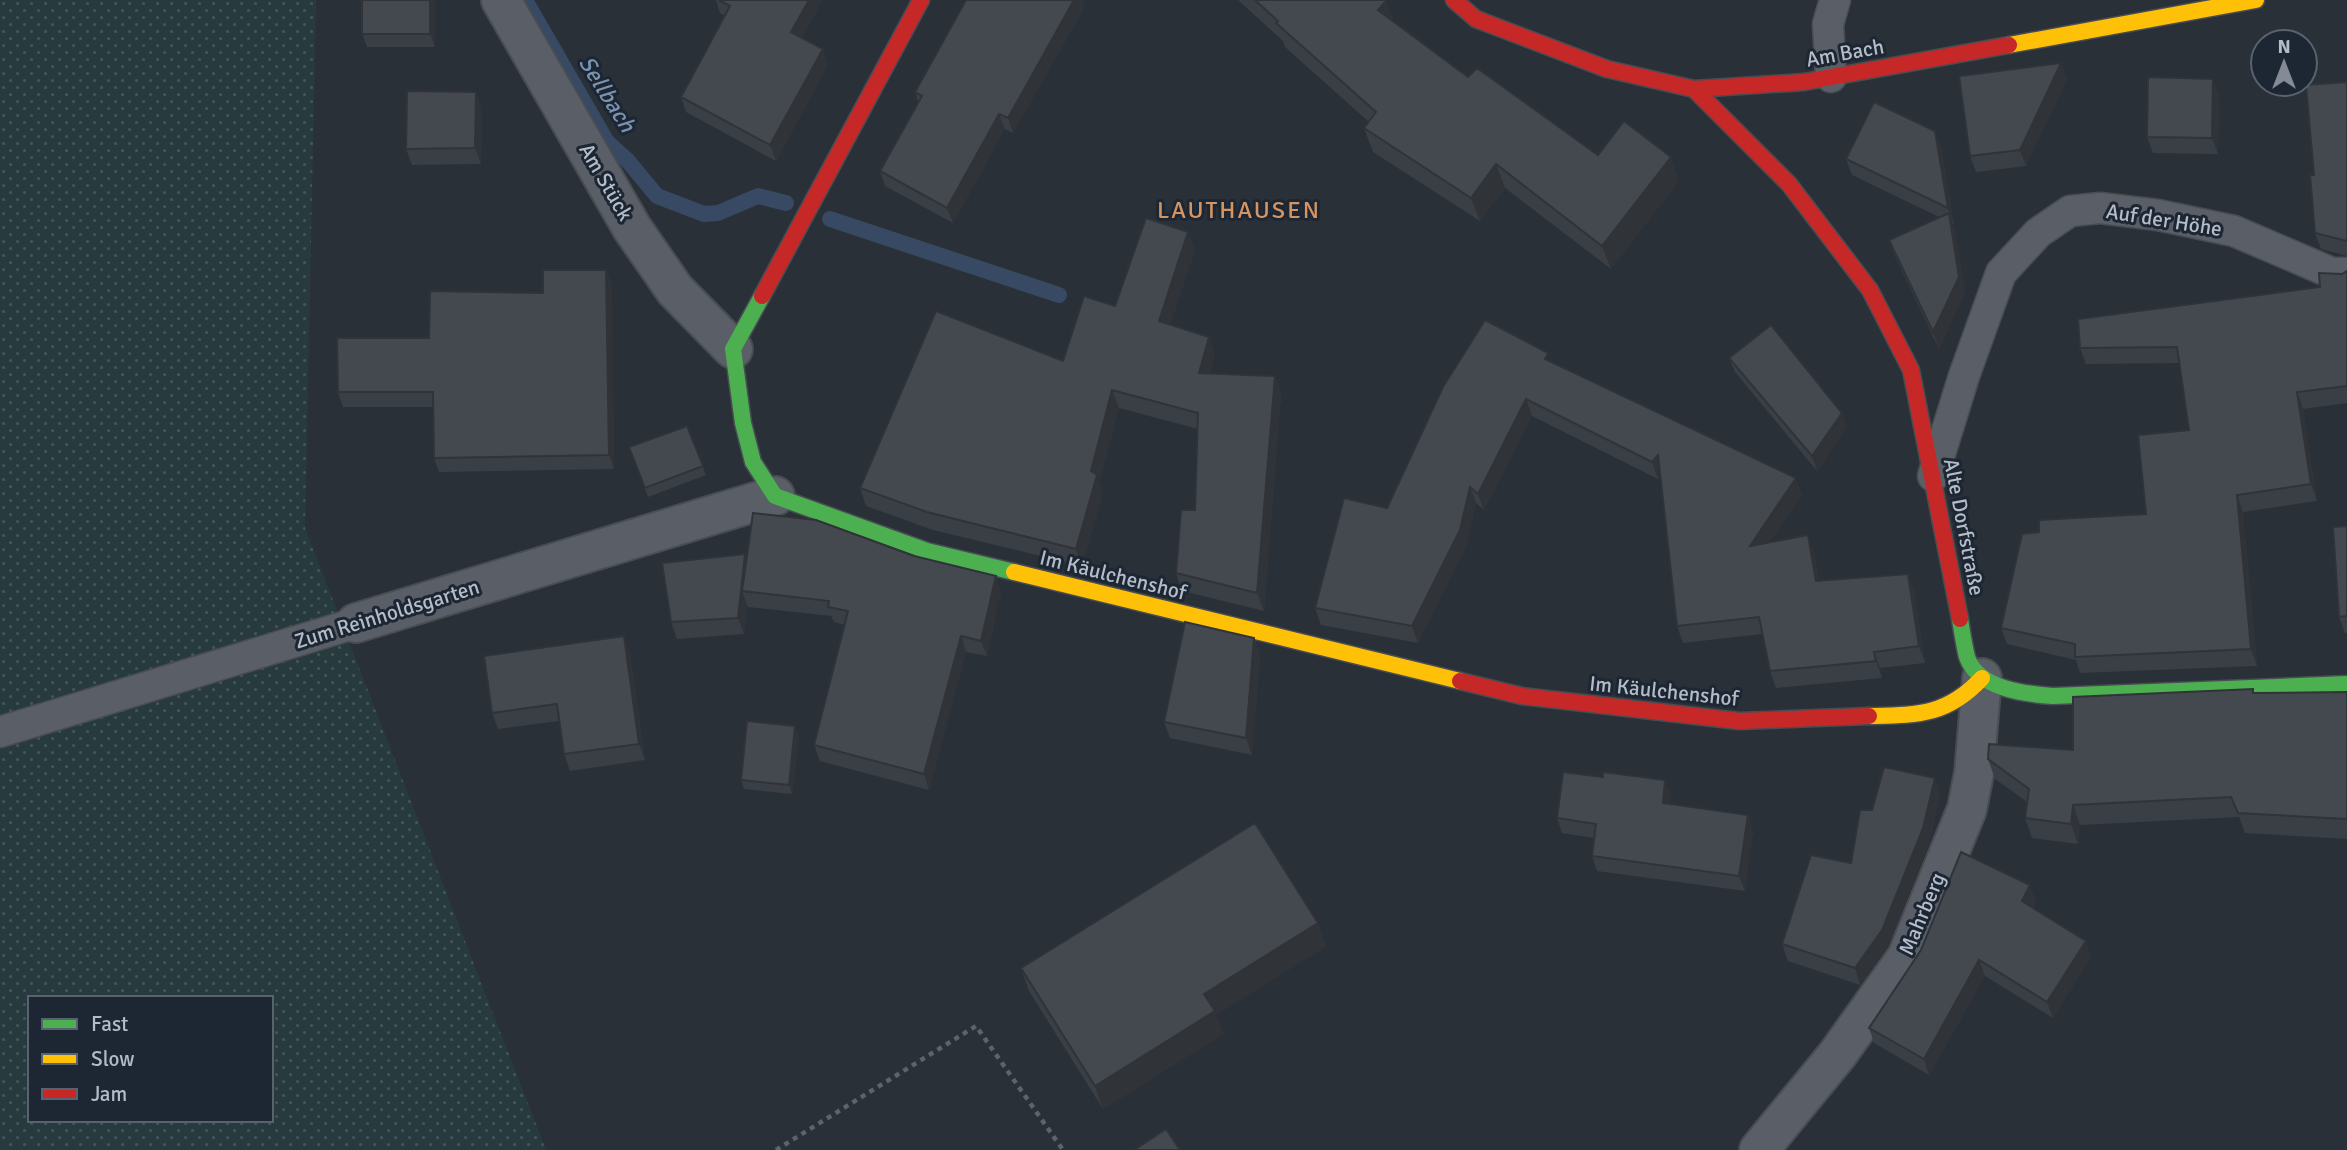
<svg xmlns="http://www.w3.org/2000/svg" width="2347" height="1150" viewBox="0 0 2347 1150" font-family="Signika,sans-serif">
	<style>
		.grass { fill: url(#grass-dots); fill-rule: evenodd }
		.lines { fill: none; stroke-linecap: round; stroke-linejoin: round }
		.stream { stroke: #384963; stroke-width: 16 }
		.lane-casing { stroke: #484c53; stroke-width: 33 }
		.street-casing { stroke: #484c53; stroke-width: 42 }
		.fast-casing { stroke: #484c53; stroke-width: 19 }
		.slow-casing { stroke: #484c53; stroke-width: 19 }
		.jam-casing { stroke: #484c53; stroke-width: 19 }
		.path { stroke: #5d636a; stroke-width: 4.5; stroke-dasharray: 5 5; stroke-linecap: butt }
		.lane { stroke: #5a5e66; stroke-width: 30 }
		.street { stroke: #5a5e66; stroke-width: 38 }
		.fast { stroke: #4caf50; stroke-width: 16 }
		.slow { stroke: #ffc107; stroke-width: 16 }
		.jam { stroke: #c62828; stroke-width: 16 }
		.wall { fill: #3a3f45 }
		.shaded-wall { fill: #303338 }
		.building { fill: #444950; stroke: #303338; stroke-width: 2 }
		.labels { text-anchor: middle; dominant-baseline: central; stroke-width: 6; stroke-linejoin: round; paint-order: stroke }
		.street-label { font-size: 21px; fill: #b4bcc9; stroke: #1d2633 }
		.water-label { font-size: 23px; font-style: italic; fill: #7c92b1; stroke: #1d2633 }
		.quarter-label { font-size: 24px; letter-spacing: 2px; fill: #d59563; stroke: #1d2633 }
	</style>
	<defs>
		<pattern id="grass-dots" width="8" height="8" patternUnits="userSpaceOnUse" patternTransform="scale(1.75)"><rect width="8" height="8" fill="#273a3e"/><path d="M2 2h.1M6 6h.1" fill="none" stroke="#445559" stroke-width="1.8" stroke-linecap="round"/></pattern>
	</defs>
	<rect width="100%" height="100%" fill="#2a3038"/>
	<path class="grass" d="M0 0H316L305 528 546 1150H0ZM30 998H271V1120H30Z"/>
	<g class="lines">
		<path class="stream" d="M525 0 607 142 628 161 657 196 704 214 718 213 758 196 786 203
			M830 219 1059 295"/>
		<defs>
			<path id="lane" d="M1831 77 1828 24 1835 0
				M1933 476 1964 376 2001 273 2038 233 2070 211 2100 208 2158 215 2234 231 2332 273H2347
				M0 732 356 623"/>
			<path id="street" d="M501 0 632 228 675 290 733 349
				M356 623 775 496
				M1759 1150 1837 1055 1907 957 1967 809 1974 773 1982 678"/>
			<path id="fast" d="M762 296 733 349 743 423 753 462 775 496 927 551 1014 572
				M1960 619C1962 632 1964 645 1967 657 1978 689 2025 694 2053 696L2347 684"/>
			<path id="slow" d="M2009 45 2256 0
				M1014 572 1460 681
				M1869 716C1917 715 1947 716 1982 678"/>
			<path id="jam" d="M1454 0 1476 19 1607 69 1694 89 1804 82 2009 45
				M1694 89 1789 184 1870 290 1911 370 1960 619
				M762 296 921 0
				M1460 681 1522 696 1739 721 1869 716"/>
		</defs>
		<use href="#lane" class="lane-casing"/>
		<use href="#street" class="street-casing"/>
		<use href="#fast" class="fast-casing"/>
		<use href="#slow" class="slow-casing"/>
		<use href="#jam" class="jam-casing"/>
		<path class="path" d="M776 1150 976 1026 1063 1150"/>
		<use href="#lane" class="lane"/>
		<use href="#street" class="street"/>
		<use href="#fast" class="fast"/>
		<use href="#slow" class="slow"/>
		<use href="#jam" class="jam"/>
	</g>
	<path class="wall" d="M435 0V47H367L362 34Z
		M716 0H823L802 38 828 65 776 161 686 112 681 97 725 16 720 13Z
		M1238 0H1385L1393 21 1468 77 1598 155 1679 181 1611 269 1505 188 1480 221 1373 152 1364 128 1369 122 1285 47 1283 41Z
		M1085 6 1013 133 1005 129 953 223 885 186 880 171 918 102 915 92Z
		M2061 63 2067 79 2026 166 1976 172 1970 156Z
		M2347 82V256L2321 249 2315 233 2314 175Z
		M2219 95 2218 154 2153 153 2147 137Z
		M482 108 481 164 412 165 406 149Z
		M1941 147 1954 224H1952L1955 230 1965 293 1939 349 1895 256 1889 240 1939 217 1852 175 1846 159Z
		M1188 232 1195 250 1170 324 1215 355 1210 373 1275 376 1281 394 1264 611 1182 591 1176 573 1195 510 1198 429 1119 408 1099 482 1103 492 1082 566 933 530 866 506 860 488 1063 361Z
		M606 270 612 285 614 469 439 472 434 458 433 407H343L338 392 429 338 543 293Z
		M2347 271V403L2303 409 2317 501 2243 512 2257 666 2080 673 2076 660 2007 644 2001 628 2039 532 2146 514 2189 430 2180 363 2086 364 2080 348 2320 287Z
		M1729 358 1842 413 1847 427 1817 471 1735 372Z
		M1551 361 1802 495 1769 543 1814 551 1819 581 1914 590 1925 663 1880 668 1882 678 1776 688 1770 671 1762 634 1683 643 1677 626 1661 476 1658 479 1532 416 1484 510 1476 503 1466 546 1418 643 1321 625 1315 608 1387 508Z
		M687 426 706 475 648 497 629 447Z
		M2347 526V633H2345L2339 617Z
		M745 554 747 558 1001 592 987 656 966 652 929 790 820 761 814 745 845 625 834 622 831 616 748 607 747 605 744 634 677 639 671 622Z
		M1254 638 1260 655 1252 755 1170 738 1164 722Z
		M630 653 645 760 570 771 564 754 559 721 498 729 492 713Z
		M2253 689 2254 693 2347 692V839L2245 833 2239 817 2080 825 2078 844 2032 838 2025 818 2027 802 1995 779 1988 759 2073 750Z
		M799 735 792 794 744 789 741 780Z
		M1940 795 1929 844 1888 946 1860 985 1788 961 1782 944 1851 863 1872 810Z
		M1671 796 1670 804 1748 815 1753 831 1745 891 1597 871 1592 856 1594 838 1562 833 1557 818Z
		M2036 901 2033 907 2091 957 2053 1018 1985 976 1929 1075 1874 1043 1869 1028Z
		M1318 923 1326 946 1216 1015 1223 1034 1103 1109 1029 991 1021 968Z"/>
	<path class="shaded-wall" d="M430 0H435V47L430 34Z
		M809 0H823L797 48 791 32Z
		M1074 0H1083L1085 6 1013 133 1008 118Z
		M1386 1 1395 25 1378 10Z
		M823 49 828 65 776 161 770 145Z
		M2061 63 2067 79 2026 166 2020 150Z
		M2213 79 2219 95 2218 154 2212 138Z
		M476 92 482 108 481 164 475 148Z
		M999 114 1005 129 953 223 947 208Z
		M1935 131 1941 147 1954 224 1948 208Z
		M1671 157 1679 181 1611 269 1602 246Z
		M1496 164 1505 188 1480 221 1471 198Z
		M1949 213 1955 230 1965 293 1939 349 1933 332Z
		M1188 232 1195 250 1165 338 1159 321Z
		M606 270 612 285 614 469 609 455Z
		M1209 337 1215 355 1205 390 1199 373Z
		M1275 376 1281 394 1264 611 1257 593Z
		M1112 390 1119 408 1099 482 1103 492 1082 566 1076 549 1091 471Z
		M2297 392 2303 409 2317 501 2311 484Z
		M1526 399 1532 416 1484 510 1478 494Z
		M1842 413 1847 427 1817 471 1812 456Z
		M1658 455 1664 471 1658 479 1652 462Z
		M1796 478 1802 495 1756 563 1750 546Z
		M1470 487 1476 503 1466 546 1418 643 1412 626Z
		M2237 495 2243 512 2257 666 2251 649Z
		M1808 535 1814 551 1822 597 1816 581Z
		M745 554 751 570 742 591 747 605 744 634 738 618Z
		M1908 574 1914 590 1925 663 1919 646Z
		M996 576 1001 592 987 656 981 641Z
		M624 636 630 653 645 760 639 744Z
		M961 636 966 652 929 790 924 774Z
		M1254 638 1260 655 1252 755 1246 738Z
		M1874 652 1880 668 1882 678 1876 661Z
		M795 726 799 735 792 794 789 785Z
		M1935 778 1940 795 1929 844 1888 946 1860 985 1855 968Z
		M1665 780 1671 796 1668 819 1663 803Z
		M2073 805 2080 825 2078 844 2071 824Z
		M1748 815 1753 831 1745 891 1739 876Z
		M2030 885 2036 901 2028 916 2022 901Z
		M1318 923 1326 946 1216 1015 1223 1034 1103 1109 1095 1086 1204 994Z
		M2086 941 2091 957 2053 1018 2047 1002Z
		M1979 960 1985 976 1929 1075 1924 1059Z"/>
	<path class="building" d="M362 0H430V34H362Z
		M719 0H809L791 32 823 49 770 145 681 97 730 6Z
		M966 0H1074L1008 118 999 114 947 208 880 171 922 96 915 92Z
		M1255 0H1385L1386 1 1378 10 1468 77 1477 68 1598 155 1624 121 1671 157 1602 246 1496 164 1471 198 1364 128 1376 112 1276 23 1278 21Z
		M2061 63 2020 150 1970 156 1959 76Z
		M2148 77 2213 79 2212 138 2147 137Z
		M2347 82V241L2315 233 2310 175H2314L2306 85Z
		M407 91 476 92 475 148 406 149Z
		M1874 102 1935 131 1948 208 1846 159Z
		M1949 213 1959 277 1933 332 1889 240Z
		M1146 218 1188 232 1159 321 1209 337 1199 373 1275 376 1257 593 1176 573 1181 510H1195L1198 413 1112 390 1091 471 1097 475 1076 549 927 512 860 488 936 311 1063 361 1084 296 1115 306Z
		M543 270H606L609 455 434 458 433 392H338L337 338H429L430 291 543 293Z
		M2347 271V386L2297 392 2311 484 2237 495 2251 649 2075 657V644L2001 628 2022 534 2039 532V520L2146 514 2138 435 2189 430 2177 347 2080 348 2078 319 2320 287 2319 273 2342 274Z
		M1485 320 1548 353 1545 359 1796 478 1750 546 1808 535 1816 581 1908 574 1919 646 1874 652 1876 661 1770 671 1759 617 1677 626 1658 455 1652 462 1526 399 1478 494 1470 487 1460 530 1412 626 1315 608 1344 498 1387 508 1443 387Z
		M1771 325 1842 413 1812 456 1729 358Z
		M687 426 703 466 645 488 629 447Z
		M753 513 816 520 914 556 996 576 981 641 961 636 924 774 814 745 848 611 828 607 829 601 742 591Z
		M2347 526V616L2339 617 2333 527Z
		M745 554 738 618 671 622 662 563Z
		M1185 622 1254 638 1246 738 1164 722Z
		M624 636 639 744 564 754 557 704 492 713 484 656Z
		M2253 689V693L2347 692V819L2238 813 2231 797 2073 805 2071 824 2025 818 2029 789 1988 759 1989 744 2073 750V697Z
		M747 721 795 726 789 785 741 780Z
		M1884 767 1935 778 1923 828 1882 930 1855 968 1782 944 1811 855 1851 863 1860 810H1872Z
		M1563 772 1603 777V772L1665 780 1663 803 1748 815 1739 876 1592 856 1596 824 1557 818Z
		M1255 823 1318 923 1204 994 1215 1011 1095 1086 1021 968Z
		M1961 852 2030 885 2022 901 2086 941 2047 1002 1979 960 1924 1059 1869 1028 1921 950Z
		M1166 1129 1180 1150H1134Z"/>
	<g class="labels">
		<g class="street-label">
			<text transform="translate(1845 53) rotate(-10)">Am Bach</text>
			<text transform="translate(606 182) rotate(60)">Am Stück</text>
			<text transform="translate(2164 220) rotate(9)">Auf der Höhe</text>
			<text transform="translate(1964 527) rotate(79)">Alte Dorfstraße</text>
			<text transform="translate(1113 575) rotate(14)">Im Käulchenshof</text>
			<text transform="translate(387 614) rotate(-17)">Zum Reinholdsgarten</text>
			<text transform="translate(1664 691) rotate(6)">Im Käulchenshof</text>
			<text transform="translate(1922 914) rotate(-67)">Mahrberg</text>
		</g>
		<g class="water-label">
			<text transform="translate(607 94) rotate(58)">Sellbach</text>
		</g>
		<g class="quarter-label">
			<text x="1239" y="210">LAUTHAUSEN</text>
		</g>
	</g>
	<rect x="28" y="996" width="245" height="126" fill="#1d2633" stroke="#59626f" stroke-width="2"/>
	<rect x="42" y="1019" width="35" height="10" fill="#4caf50" stroke="#59626f" stroke-width="2"/>
	<text x="91" y="1031" font-size="21" fill="#b4bcc9">Fast</text>
	<rect x="42" y="1054" width="35" height="10" fill="#ffc107" stroke="#59626f" stroke-width="2"/>
	<text x="91" y="1066" font-size="21" fill="#b4bcc9">Slow</text>
	<rect x="42" y="1089" width="35" height="10" fill="#c62828" stroke="#59626f" stroke-width="2"/>
	<text x="91" y="1101" font-size="21" fill="#b4bcc9">Jam</text>
	<g transform="translate(2284 63)"><circle r="33" fill="#1d2633" stroke="#59626f" stroke-width="2"/>
	<path d="M0-5L12 26L0 18L-12 26Z" fill="#848b96"/>
	<text y="-10" font-size="19" font-weight="bold" text-anchor="middle" fill="#b4bcc9">N</text>
	</g>
</svg>
